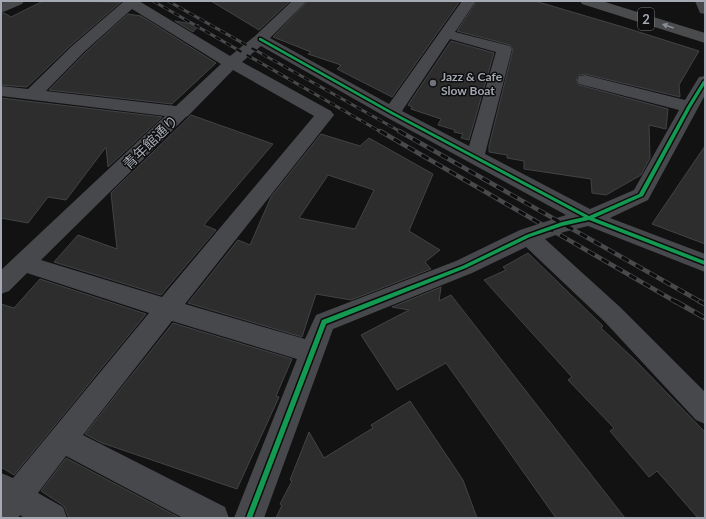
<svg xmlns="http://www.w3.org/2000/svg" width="706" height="519" viewBox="0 0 706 519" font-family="Lato,'Noto Sans JP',sans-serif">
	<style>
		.building { fill: #2d2d2e; stroke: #424346; fill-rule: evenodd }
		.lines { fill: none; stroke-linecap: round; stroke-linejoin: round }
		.minor { fill: #47484b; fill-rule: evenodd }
		.major { fill: #494b4d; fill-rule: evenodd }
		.rail-far2-casing { stroke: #47494b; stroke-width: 3 }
		.rail-far1-casing { stroke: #47494b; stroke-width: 4.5 }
		.rail-casing { stroke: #47494b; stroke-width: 5 }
		.rail-far2 { stroke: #0d0d0e; stroke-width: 2; stroke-dasharray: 6; stroke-linecap: butt }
		.rail-far1 { stroke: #0d0d0e; stroke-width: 3; stroke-dasharray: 8; stroke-linecap: butt }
		.rail { stroke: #0d0d0e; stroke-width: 3.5; stroke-dasharray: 11; stroke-linecap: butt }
		.cycleway-casing { stroke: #0d0d0e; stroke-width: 3 }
		.cycleway { fill: #139951; fill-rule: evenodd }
		.oneway { fill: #898d94 }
		.poi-dot { fill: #71747b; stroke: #0d0d0e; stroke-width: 1.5 }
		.labels { text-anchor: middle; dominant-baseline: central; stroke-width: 3; stroke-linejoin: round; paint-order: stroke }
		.far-poi-label { font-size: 12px; font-weight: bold; fill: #a4a9b3; stroke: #0d0d0e; text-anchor: start }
		.shield { fill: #0d0d0e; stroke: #777a82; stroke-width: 1 }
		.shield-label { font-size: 13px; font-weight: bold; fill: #a4a9b3 }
		.street-label { font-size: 14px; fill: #a4a9b3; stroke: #0d0d0e }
	</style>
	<rect width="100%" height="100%" fill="#121213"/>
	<path class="building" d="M43 1 121 2 71 45 27 87 1 85V14L4 13 11 17Z
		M211 1H290L259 30Z
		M308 1H460L392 97 337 69 341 65 308 54 311 52 273 37Z
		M477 1H535L623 27 699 51 679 85 680 97 585 74 579 75 576 79 579 85 668 109 666 129 649 125 650 158 641 175 606 195 592 193 591 179 524 169V161L507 158V155L489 152V146L513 49 510 45 457 31Z
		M128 14 141 16 216 63 172 104 49 90 85 53Z
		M175 21 199 25 193 32Z
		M451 41 494 53 469 140 461 138 463 134 454 132 455 130 438 125 441 119 411 109 412 107 408 105Z
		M1 98 162 117 108 167 106 147 66 200 48 197 28 223 1 218Z
		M191 115 273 144 204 225 216 230 161 295 54 262 78 235 117 249 111 193Z
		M321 134 360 146 369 138 433 174 409 231 440 250 425 262 431 269 351 300 316 294 302 337 188 303 238 240 250 245 271 197ZM328 175 374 190 355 229 299 218Z
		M705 146V244L652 224Z
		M528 253 603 326 601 328 634 359 705 432V518H698L657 471 649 477 610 431 614 428 568 380 572 377 484 280 506 270 503 267Z
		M40 279 146 314 14 475 1 467V304L14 308Z
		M441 287 439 301 451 295 625 518H556L446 363 397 390 361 335 409 310 392 307Z
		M173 323 292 359 276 396 279 397 237 489 102 443 85 434Z
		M410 401 463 480 477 518H276L282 505 280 504 292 481 290 480 309 432 324 458 373 428 371 425Z
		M66 458 180 518H71L68 516 64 506 41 491Z"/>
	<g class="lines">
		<path class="minor" d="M6 1H24L22 4 1 13V3Z
			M122 1H139L230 56 255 36 292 1H307L270 38 389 104 462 1H476L455 32 510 46 512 49 485 154 590 209 634 190 679 110 579 84 577 80 579 76 585 75 685 100 699 77 705 76V95L648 200 610 218 705 254V272L588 226 564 232 545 239 620 307 705 392V424L696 420 604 321 526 247 472 273 333 329 264 518H234L297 359 172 321 83 435 225 507 229 518H183L66 456 38 493 63 507 67 518H24L20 515 18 518H1V473L13 478 149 313 27 273 9 291 1 294V270L165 116 1 96V86L28 89 72 46 123 2ZM132 9 221 64 176 106 46 91 84 52ZM450 39 496 52 469 146 402 111ZM261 46 386 117 566 215 520 230 456 261 316 315 305 339 185 304 334 115 331 111 242 62ZM233 70 314 116 162 297 41 260 186 117 188 116Z
			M695 1H705V14L700 13Z"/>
		<path class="major" d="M580 1H602L705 33V43L582 4Z"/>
		<defs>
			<path id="rail-far2" d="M153 1 381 132
				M168 1 401 132"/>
			<path id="rail-far1" d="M380 131 676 302
				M399 131 701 302"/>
			<path id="rail" d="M675 301 705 318
				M699 301 705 304"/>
		</defs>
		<use href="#rail-far2" class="rail-far2-casing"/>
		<use href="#rail-far1" class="rail-far1-casing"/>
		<use href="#rail" class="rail-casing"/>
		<use href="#rail-far2" class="rail-far2"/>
		<use href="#rail-far1" class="rail-far1"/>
		<use href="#rail" class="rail"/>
		<defs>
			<path id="cycleway" d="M259 38H261L393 112 589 216 639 194 687 107 703 81 705 80V84L691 107 643 196 594 218 705 261V265L589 220 562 226 530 237 466 268 326 324 252 518H246L322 320 462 266 526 235 562 222 584 217 391 114 259 40Z"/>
		</defs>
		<use href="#cycleway" class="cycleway-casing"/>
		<use href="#cycleway" class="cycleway"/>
	</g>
	<defs><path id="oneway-solid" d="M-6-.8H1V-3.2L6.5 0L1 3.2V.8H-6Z"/></defs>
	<use class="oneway" href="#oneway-solid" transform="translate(668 26) rotate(-161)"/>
	<circle class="poi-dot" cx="433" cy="83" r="4"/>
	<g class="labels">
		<g class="far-poi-label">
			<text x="441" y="76">Jazz &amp; Cafe<tspan x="441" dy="14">Slow Boat</tspan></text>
		</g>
		<rect class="shield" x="638" y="8" width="16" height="22" rx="3"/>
		<g class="shield-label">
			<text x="646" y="19">2</text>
		</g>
		<g class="street-label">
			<text transform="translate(150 142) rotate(-44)">青年館通り</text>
		</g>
	</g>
	<rect width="706" height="519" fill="none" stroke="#a4a9b3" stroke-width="4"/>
</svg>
